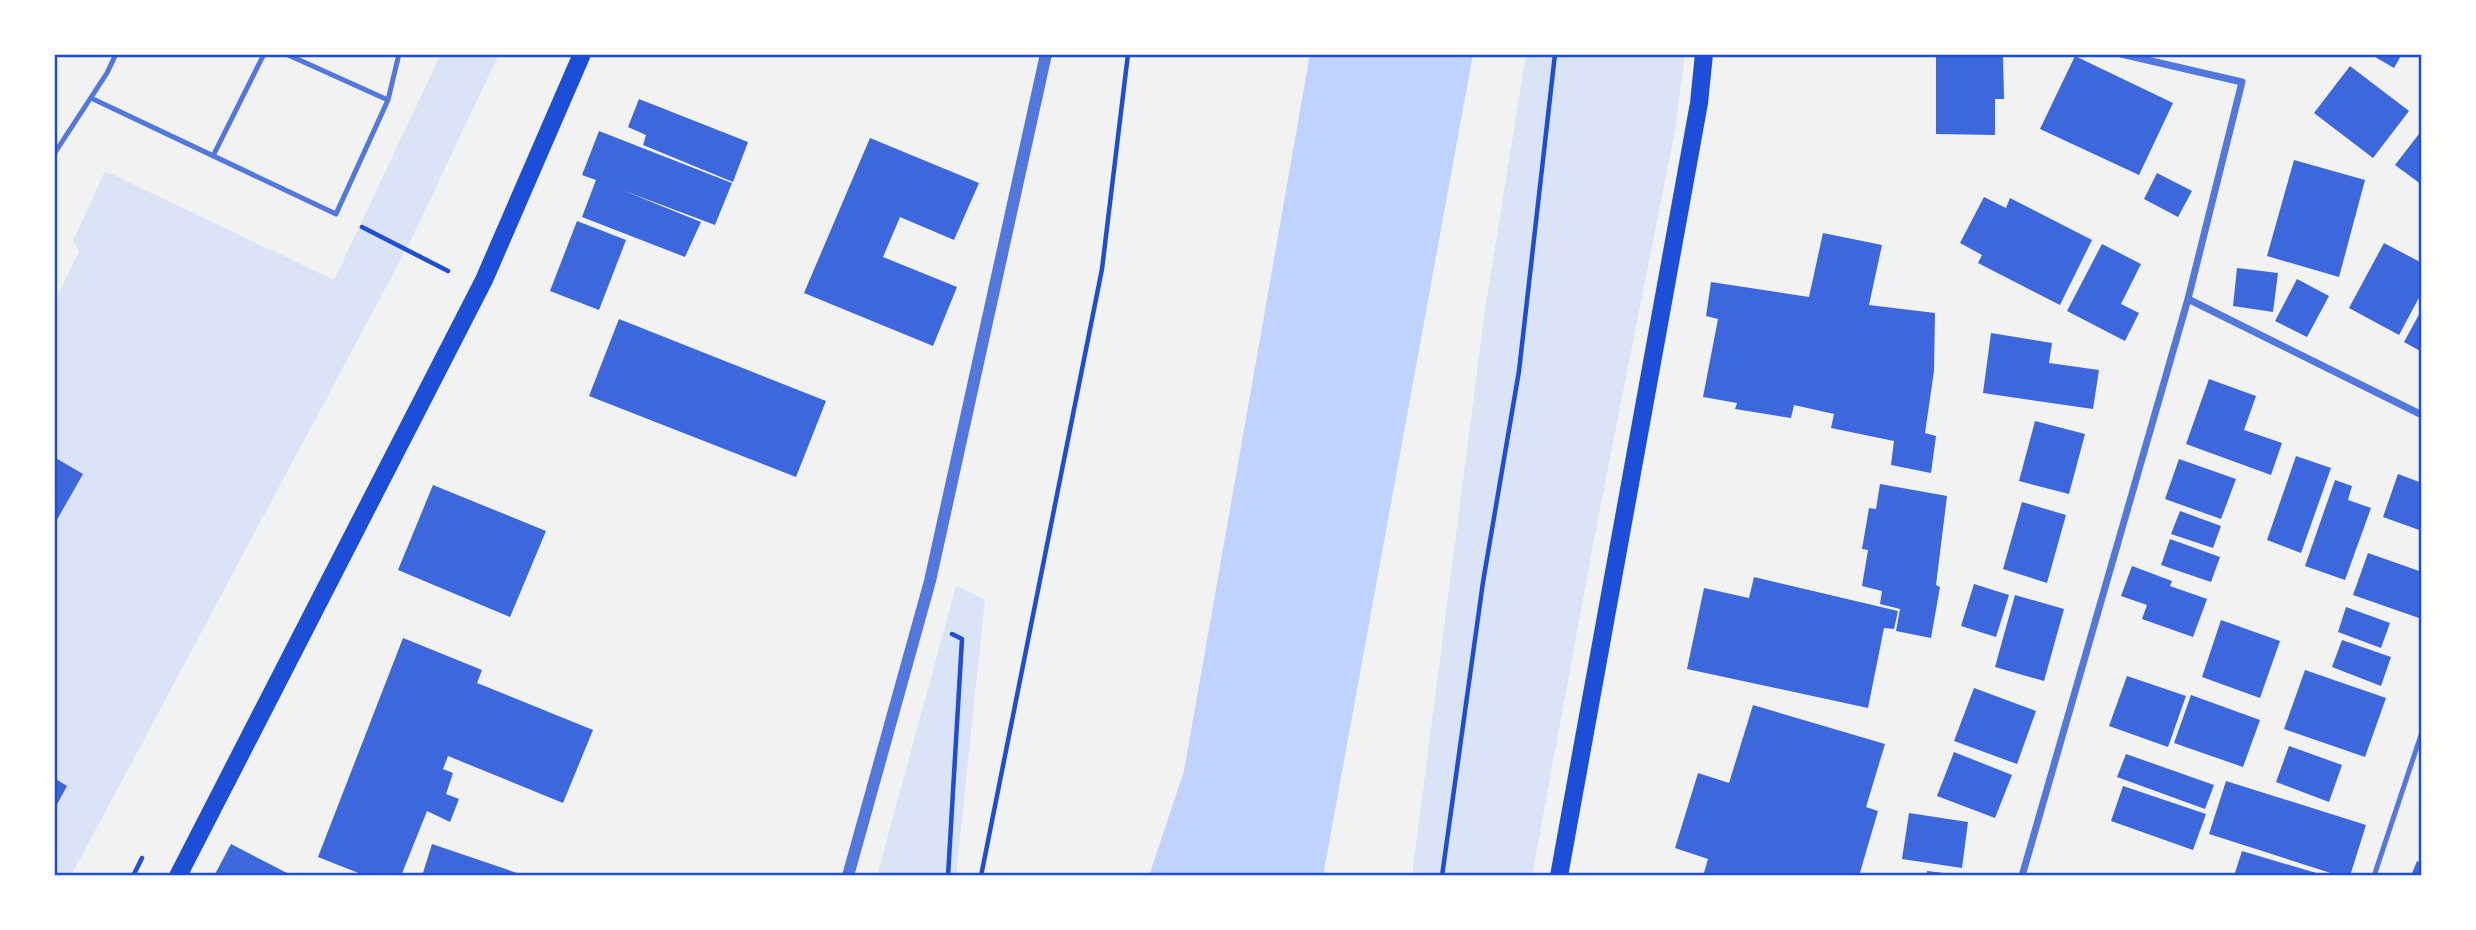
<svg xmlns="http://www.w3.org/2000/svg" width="2476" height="930" viewBox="0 0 2476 930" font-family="'PT Sans',sans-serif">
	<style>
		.green { fill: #dbe4f7 }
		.water { fill: #bfd3fe }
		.building { fill: #3d67dc }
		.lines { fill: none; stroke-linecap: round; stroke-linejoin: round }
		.path { stroke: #1d4ed8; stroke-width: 4.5 }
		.service { stroke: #5277de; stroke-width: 5 }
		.minor { stroke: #5277de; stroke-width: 7 }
		.tertiary { stroke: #5277de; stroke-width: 12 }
		.primary { stroke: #1d4ed8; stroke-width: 18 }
		.neatline { fill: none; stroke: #1d4ed8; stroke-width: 2.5 }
	</style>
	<rect width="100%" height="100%" fill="#f2f2f2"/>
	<path class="green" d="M441 54H499L409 244 71 876H54V303L79 251 73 241 105 171 334 280Z
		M1526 54H1685L1675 130 1597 524 1532 876H1412L1485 310Z
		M956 586 985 599 956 876H877Z"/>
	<path class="water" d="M1310 54H1473L1323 876H1149L1184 771Z"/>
	<path class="building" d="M1936 54H2003L2004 99H1995V135L1936 134Z
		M2370 54H2402L2394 68Z
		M2075 56 2173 103 2139 175 2040 129Z
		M2350 66 2409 111 2373 158 2314 113Z
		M639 99 748 142 733 182 643 145 646 135 628 127Z
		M2422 130V185L2395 165Z
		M599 131 732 183 715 225 622 190 701 222 685 257 582 217 596 180 582 175Z
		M870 138 979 183 954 240 900 217 883 257 957 287 933 346 804 293Z
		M2294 160 2365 180 2339 277 2267 256Z
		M2157 173 2192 191 2178 217 2144 199Z
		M1984 197 2006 208 2010 198 2092 240 2060 305 1978 263 1982 255 1960 243Z
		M577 221 626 240 599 310 550 291Z
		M1823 233 1882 245 1869 305 1935 313 1934 371 1925 433 1936 436 1931 473 1891 465 1894 441 1831 428 1834 414 1794 405 1791 418 1735 409 1737 403 1703 397 1718 319 1706 316 1711 282 1809 297Z
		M2384 243 2422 263V292L2399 335 2349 308Z
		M2102 244 2141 264 2121 304 2139 313 2125 341 2067 311Z
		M2237 268 2278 273 2273 312 2233 306Z
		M2297 279 2329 296 2307 337 2275 321Z
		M2422 309V352L2404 342Z
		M619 319 826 401 796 477 589 396Z
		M1991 333 2052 343 2049 363 2099 370 2093 409 1983 393Z
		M2209 379 2256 396 2244 430 2282 443 2271 475 2186 444Z
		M2035 421 2085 434 2069 494 2019 481Z
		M2296 456 2331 468 2301 553 2267 540Z
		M54 457 83 474 54 525Z
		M2179 459 2236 479 2221 519 2165 499Z
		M2398 474 2422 483V531L2383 517Z
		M2335 480 2352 486 2348 500 2371 508 2345 580 2305 566Z
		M1880 484 1947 496 1936 585 1940 587 1931 638 1896 631 1900 609 1880 604 1882 591 1862 586 1868 550 1862 549 1869 508 1876 509Z
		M433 485 546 531 510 617 398 570Z
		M2022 502 2066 515 2047 583 2003 569Z
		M2180 511 2221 526 2213 548 2171 534Z
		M2170 539 2220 557 2211 582 2161 565Z
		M2368 553 2422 572V611L2419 618 2353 595Z
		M2132 566 2172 581 2170 586 2207 599 2193 637 2142 619 2147 605 2121 596Z
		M1754 577 1898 611 1894 629 1884 628 1868 708 1687 669 1704 588 1749 598Z
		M1974 584 2009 595 1996 637 1961 626Z
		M2015 595 2064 609 2044 681 1995 667Z
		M2346 607 2390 623 2381 648 2338 632Z
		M2221 620 2280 641 2260 698 2202 677Z
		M403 638 482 670 477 683 593 730 563 803 448 756 443 769 453 773 446 794 459 799 450 822 427 811 401 876H366L318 857Z
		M2342 640 2391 657 2381 686 2332 667Z
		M2305 670 2386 698 2365 757 2284 729Z
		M2127 676 2186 696 2168 747 2109 726Z
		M1974 688 2036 711 2017 764 1954 741Z
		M2191 695 2260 720 2243 767 2174 743Z
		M1753 705 1885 744 1866 807 1878 811 1859 876H1703L1708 859 1675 848 1698 773 1729 783Z
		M2289 746 2342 765 2329 802 2276 782Z
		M1954 752 2012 775 1995 818 1937 796Z
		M2126 754 2214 785 2205 809 2117 777Z
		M54 778 67 786 54 810Z
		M2226 781 2366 825 2350 876H2340L2209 834Z
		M2123 786 2206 814 2193 850 2111 821Z
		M1909 813 1968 822 1962 868 1902 859Z
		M231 844 287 873 289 876H214Z
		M432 844 523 875V876H422Z
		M2242 851 2323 875V876H2234Z
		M2417 861 2422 863V876H2411Z
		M1927 871 1952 874V876H1927Z"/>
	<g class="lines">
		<path class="path" d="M362 227 448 271
			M133 876 142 858
			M948 876 962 639 952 634
			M981 876 1102 269 1128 54
			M1442 876 1483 582 1519 371 1555 54"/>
		<path class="service" d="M286 54 388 100
			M91 98 336 214 388 100 399 54
			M54 154 107 73 116 54
			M213 156 264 54
			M2374 876 2422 732"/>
		<path class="minor" d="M2188 299 2422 415
			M2022 876 2188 299 2242 82 2121 54"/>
		<path class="tertiary" d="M848 876 930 581 1046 54"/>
		<path class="primary" d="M178 876 484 280 582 54
			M1559 876 1699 103 1704 54"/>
	</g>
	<rect width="2476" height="930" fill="none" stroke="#ffffff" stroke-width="112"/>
	<rect x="56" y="56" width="2364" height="818" class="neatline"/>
</svg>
